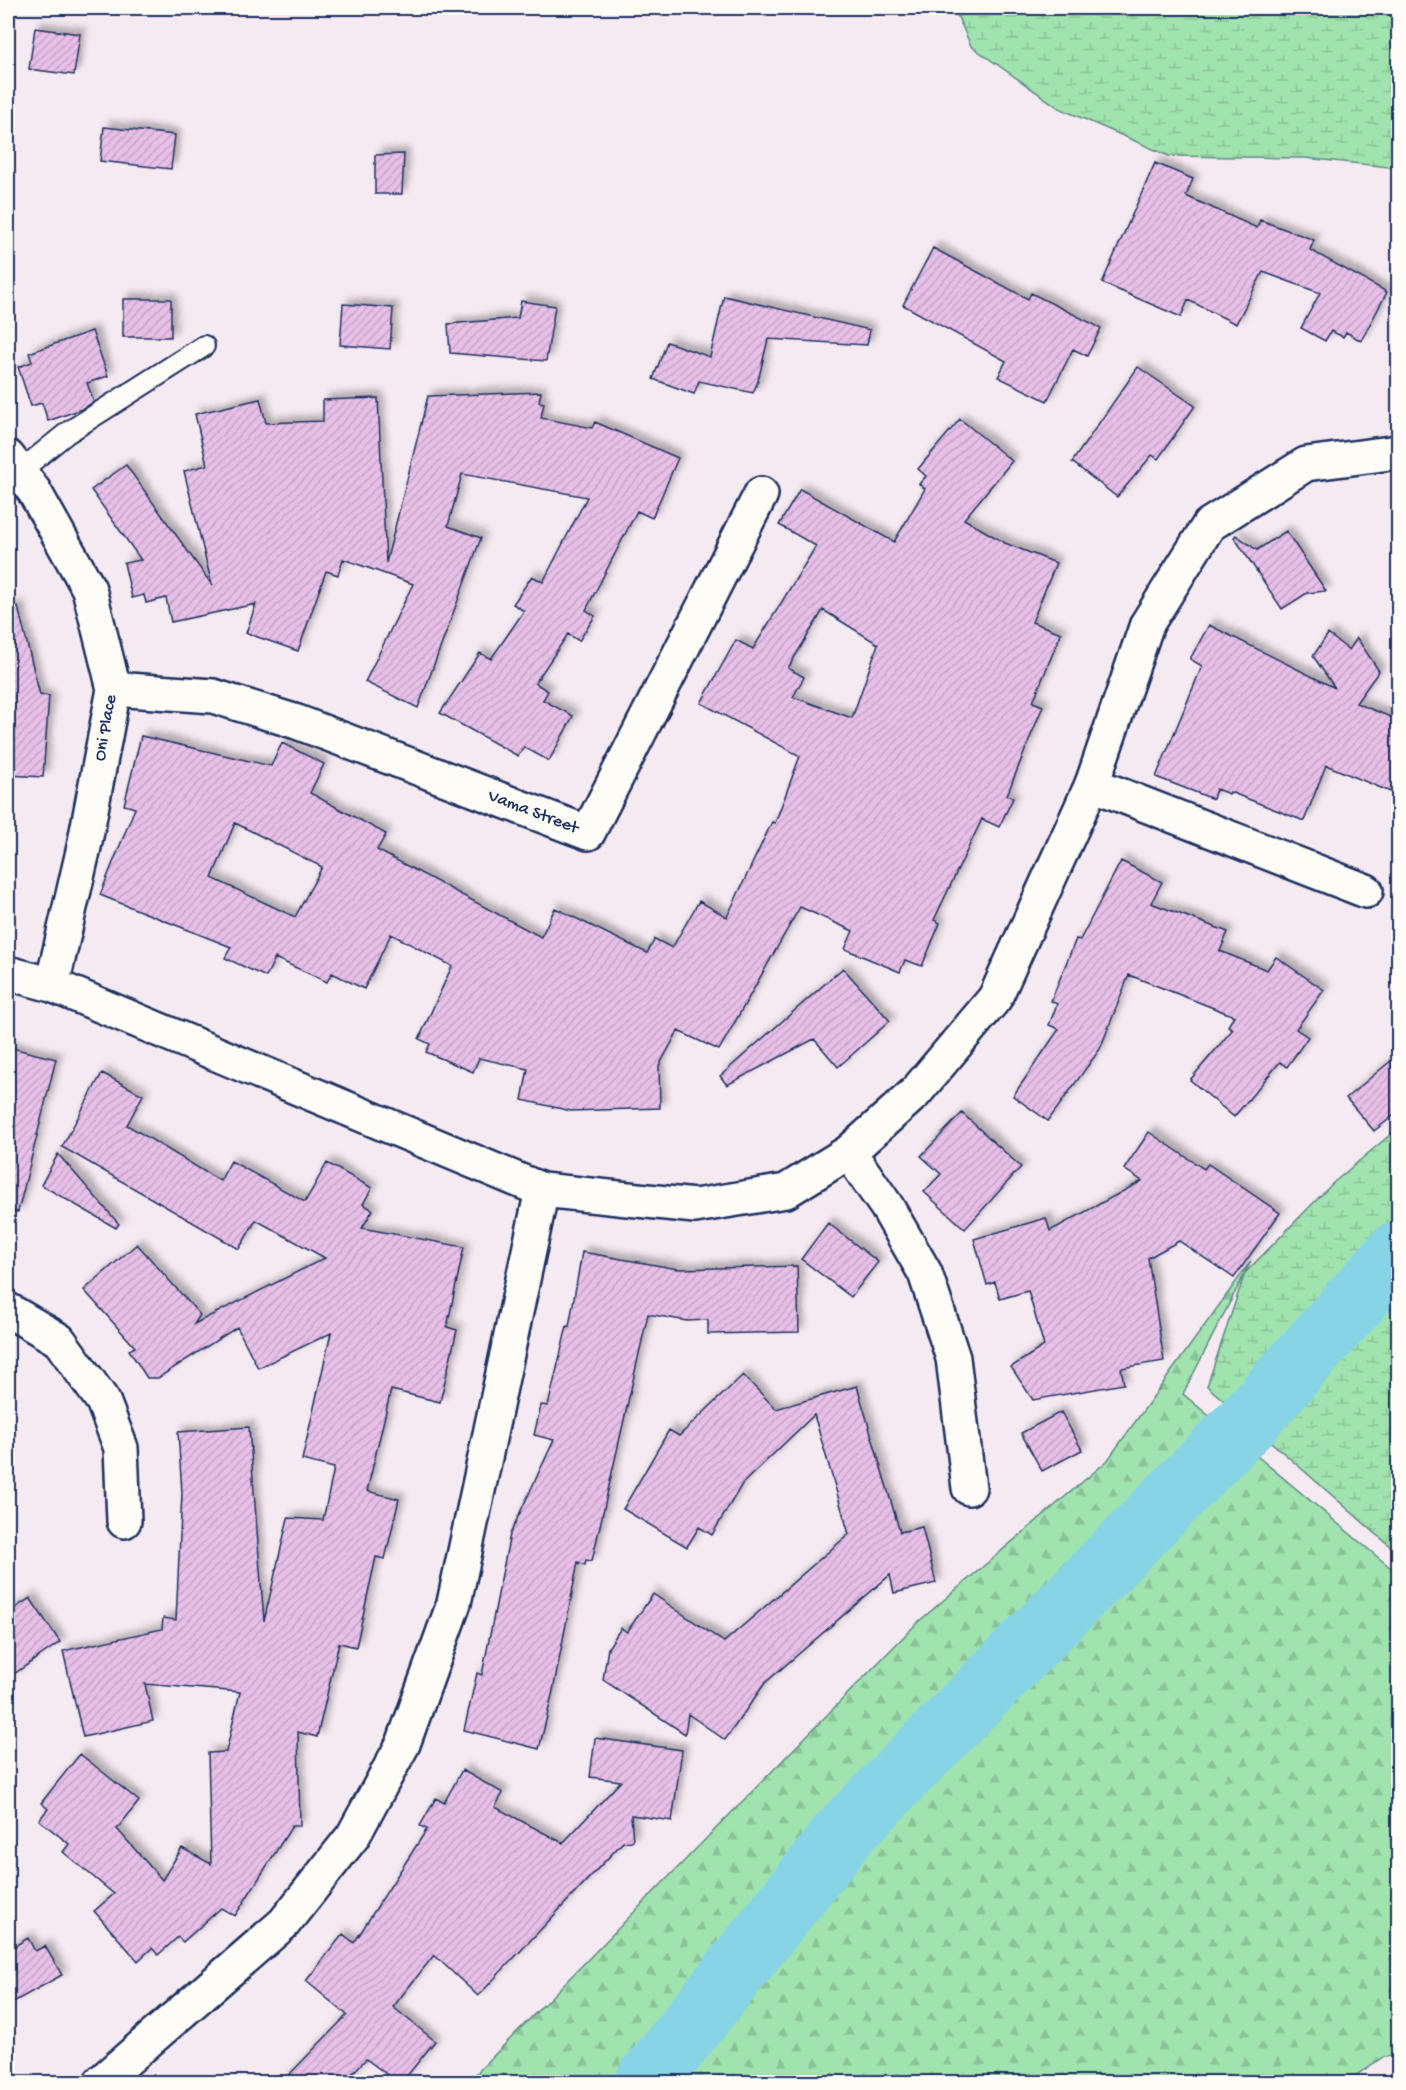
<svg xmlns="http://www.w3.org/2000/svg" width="1406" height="2090" viewBox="0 0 1406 2090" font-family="'Gochi Hand',sans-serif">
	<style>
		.forest { fill: url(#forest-firs); stroke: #5e8986; stroke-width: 1.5 }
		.wetland { fill: url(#wetland-marsh); stroke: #5e8986; stroke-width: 1.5 }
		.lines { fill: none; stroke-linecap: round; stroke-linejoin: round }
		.river { stroke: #87d4e7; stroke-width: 64 }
		.building { fill: url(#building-hatch); stroke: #1b2f5e; stroke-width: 1.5; fill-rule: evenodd; filter: url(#shadow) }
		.lane-casing { stroke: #1b2f5e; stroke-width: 24 }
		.street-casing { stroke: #1b2f5e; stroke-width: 38 }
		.lane { stroke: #fdfcf7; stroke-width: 20 }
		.street { stroke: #fdfcf7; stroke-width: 33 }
		.labels { text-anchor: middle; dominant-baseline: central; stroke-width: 5; stroke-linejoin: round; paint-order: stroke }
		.street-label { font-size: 18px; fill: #1b2f5e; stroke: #fdfcf7 }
	</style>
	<defs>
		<pattern id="forest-firs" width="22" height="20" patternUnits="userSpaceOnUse" patternTransform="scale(1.5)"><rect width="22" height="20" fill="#a1e3ae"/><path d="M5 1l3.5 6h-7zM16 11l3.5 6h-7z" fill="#8ac398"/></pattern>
		<pattern id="wetland-marsh" width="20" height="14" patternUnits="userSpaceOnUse" patternTransform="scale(1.5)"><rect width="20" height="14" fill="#a1e3ae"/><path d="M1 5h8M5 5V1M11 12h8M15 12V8" fill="none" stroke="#8ac398"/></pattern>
		<pattern id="building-hatch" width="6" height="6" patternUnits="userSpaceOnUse" patternTransform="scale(1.5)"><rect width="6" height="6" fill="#e7bfe7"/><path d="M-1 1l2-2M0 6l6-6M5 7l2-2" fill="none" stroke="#c6a4c9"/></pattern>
		<filter id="shadow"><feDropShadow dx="5.5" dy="-5.5" stdDeviation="3" flood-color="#0004"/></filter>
	</defs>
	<rect width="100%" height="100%" fill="#f6eaf2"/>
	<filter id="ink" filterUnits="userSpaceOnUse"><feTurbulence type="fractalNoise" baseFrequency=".0167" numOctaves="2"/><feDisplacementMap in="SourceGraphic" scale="12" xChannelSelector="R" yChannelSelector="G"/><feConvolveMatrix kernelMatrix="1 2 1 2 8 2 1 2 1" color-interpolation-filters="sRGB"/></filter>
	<g filter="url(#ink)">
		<path class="forest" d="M1251 1261 1183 1394 1398 1574V2055L1383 2057 1346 2082H468L918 1622 1107 1461Z"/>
		<path class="wetland" d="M954 8H1398V168L1305 158 1169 156 1059 108 971 46Z
			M1398 1128V1553L1207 1386 1245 1273 1333 1183Z"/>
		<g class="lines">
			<path class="river" d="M647 2082 846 1831 1247 1422 1398 1253"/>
		</g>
		<path class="building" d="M35 28 80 34 74 75 29 69Z
			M104 127 175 135 171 169 100 161Z
			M404 154 402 194H375V155Z
			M1155 163 1193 179 1186 196 1257 228 1260 220 1314 240 1310 250 1387 292 1361 341 1346 332 1343 337 1331 331 1325 341 1301 328 1320 293 1263 272 1236 324 1188 300 1181 317 1102 283Z
			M933 248 1028 299 1031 293 1101 328 1087 356 1073 349 1047 401 998 377 1006 361 903 305Z
			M724 296 870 330 867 345 768 339 758 381 753 393 699 381 694 394 653 379 667 342 710 357Z
			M123 299H171V337H123Z
			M521 301 555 306 546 361 450 353 448 324 518 318Z
			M343 304 393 308 390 349 340 345Z
			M92 331 108 376 87 383 94 402 82 409 48 421 42 403 31 406 18 367 32 362 29 353Z
			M1138 367 1195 406 1158 459 1152 455 1117 497 1072 462Z
			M541 392 539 402 544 403 541 418 592 428 595 422 678 458 652 518 637 511 586 610 595 616 579 641 568 634 535 683 548 691 543 700 573 716 549 761 524 747 518 756 440 713 480 653 491 659 524 611 513 604 532 576 543 582 587 497 462 474 448 526 481 538 418 708 365 682 413 584 343 559 338 575 326 571 298 651 246 633 256 604 171 622 166 598 146 603 144 595 132 598 124 563 141 560 91 490 126 465 212 585 184 471 207 465 195 414 260 399 266 423 323 421V400L378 398 386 563 428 396Z
			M960 419 1012 461 964 519 1005 543 1056 563 1032 622 1061 633 1033 702 1043 706 1007 795 1013 798 999 827 982 819 934 920 940 923 922 966 905 960 900 972 845 949 853 931 800 907 719 1050 678 1031 659 1066 660 1108 571 1111 522 1100 528 1069 479 1058 473 1072 426 1052 430 1044 419 1039 452 966 391 934 364 989 332 973 327 982 275 958 266 977 225 958 231 947 100 895 135 808 124 805 141 736 271 766 282 743 324 764 310 793 386 834 377 850 541 937 555 908 647 953 655 939 672 948 699 901 727 917 772 822 775 823 800 756 701 703 736 640 753 649 816 546 779 525 800 489 894 542 925 489 919 484 926 476 918 469ZM823 610 878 644 852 718 793 697 804 677 788 668ZM235 823 322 867 295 917 212 878Z
			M1286 531 1326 591 1307 593 1282 609 1234 537 1236 535 1257 550Z
			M18 607 40 695 49 696 43 777 8 775V609Z
			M1209 625 1335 688 1313 656 1328 634 1349 650 1357 638 1379 671 1356 703 1398 720V795L1326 765 1304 821 1230 792 1229 794 1216 789 1213 799 1156 777 1202 666 1190 659Z
			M1121 861 1162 882 1151 903 1228 932 1220 951 1267 970 1276 957 1324 990 1296 1029 1308 1037 1287 1067 1280 1062 1234 1117 1190 1080 1233 1029 1228 1026 1234 1016 1129 975 1100 1049 1048 1121 1013 1096 1059 1029 1049 1025 1057 1004 1051 1001 1076 939 1080 940Z
			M843 968 890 1021 838 1067 814 1039 727 1085 720 1076Z
			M8 1047 56 1059 18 1212 8 1211Z
			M1398 1055V1112L1374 1131 1346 1098Z
			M102 1073 143 1095 127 1125 220 1181 231 1161 305 1202 327 1163 372 1188 363 1204 373 1210 362 1228 464 1247 447 1327 457 1330 440 1402 391 1390 367 1491 399 1499 385 1559 376 1557 356 1647 339 1643 317 1737 298 1732 300 1826H292L235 1916 221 1908 183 1942 178 1937 158 1955 152 1948 138 1961 94 1911 114 1894 63 1852 69 1844 39 1820 48 1809 41 1803 80 1754 139 1801 117 1829 162 1880 182 1848 211 1864 208 1753 226 1752 240 1692 145 1684 153 1721 83 1737 63 1651 162 1629 163 1618 176 1620 182 1493 178 1432 249 1427 264 1621 288 1518 323 1520 334 1468 302 1460 331 1333 258 1368 237 1327 158 1378H147L129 1350 135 1347 84 1290 137 1244 200 1315 194 1324 325 1258 256 1220 239 1249 62 1147Z
			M962 1113 1021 1167 965 1229 924 1192 941 1174 921 1156Z
			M1149 1132 1204 1169 1208 1164 1280 1213 1234 1278 1179 1241 1148 1258 1164 1361 1121 1368 1124 1384 1033 1400 1011 1367 1044 1346 1028 1291 1000 1299 995 1282 987 1285 974 1239 1046 1218 1050 1231 1142 1181 1124 1169Z
			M58 1154 119 1224 116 1228 41 1185Z
			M828 1223 878 1262 851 1297 801 1259Z
			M582 1252 678 1269 797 1266 799 1332 708 1334V1320L687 1321 648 1314 592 1561 586 1560 585 1565 578 1562 553 1691 539 1749 464 1730 477 1673 482 1675 510 1534 554 1440 534 1435 541 1405 548 1406 567 1326 569 1327Z
			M743 1375 776 1409 857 1386 900 1532 922 1527 936 1583 894 1593 890 1575 765 1683 725 1740 688 1714 685 1734 603 1680 608 1648 621 1628 627 1632 653 1594 724 1642 849 1534 814 1415 742 1484 712 1535 699 1527 687 1547 623 1509 669 1430 679 1436Z
			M1061 1412 1082 1450 1042 1471 1021 1433Z
			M30 1598 60 1642 8 1678V1613Z
			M595 1738 682 1750 672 1821 631 1815 633 1841 623 1842 478 1996 434 1955 393 2007 435 2041 402 2082H397L366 2059 344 2082H282L347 2015 306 1981 343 1934 354 1943 427 1829 420 1826 436 1798 444 1803 462 1770 503 1793 495 1807 563 1843 621 1781 590 1777Z
			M28 1938 35 1951 45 1946 62 1975 8 2005V1950Z"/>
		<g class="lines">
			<defs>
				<path id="lane" d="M19 472 67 433 204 346"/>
				<g id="street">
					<path d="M8 457 34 491 89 589 114 689 84 847 52 985"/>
					<path id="s1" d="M114 689 213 696 297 722 588 833 761 494"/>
					<path d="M1092 784 1366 891"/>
					<path d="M8 973 52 985 542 1190 695 1206 786 1191 849 1152 915 1093 995 998 1092 784 1147 624 1209 525 1306 464 1398 452"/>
					<path d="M849 1152 887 1207 925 1273 953 1358 969 1488"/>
					<path d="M8 1310 59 1340 103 1401 121 1448 124 1521"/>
					<path d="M101 2082 284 1923 353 1836 403 1744 454 1603 542 1190"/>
				</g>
			</defs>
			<use href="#lane" class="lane-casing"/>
			<use href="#street" class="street-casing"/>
			<use href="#lane" class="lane"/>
			<use href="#street" class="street"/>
		</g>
	</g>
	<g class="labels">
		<g class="street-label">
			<text transform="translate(106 728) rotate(-80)">Oni Place</text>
			<text stroke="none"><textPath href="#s1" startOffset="440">Vama Street</textPath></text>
		</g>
	</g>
	<rect width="1406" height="2090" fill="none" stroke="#fdfcf7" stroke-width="30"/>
	<rect x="15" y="15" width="1376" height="2060" fill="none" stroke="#1b2f5e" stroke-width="2" filter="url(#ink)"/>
</svg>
